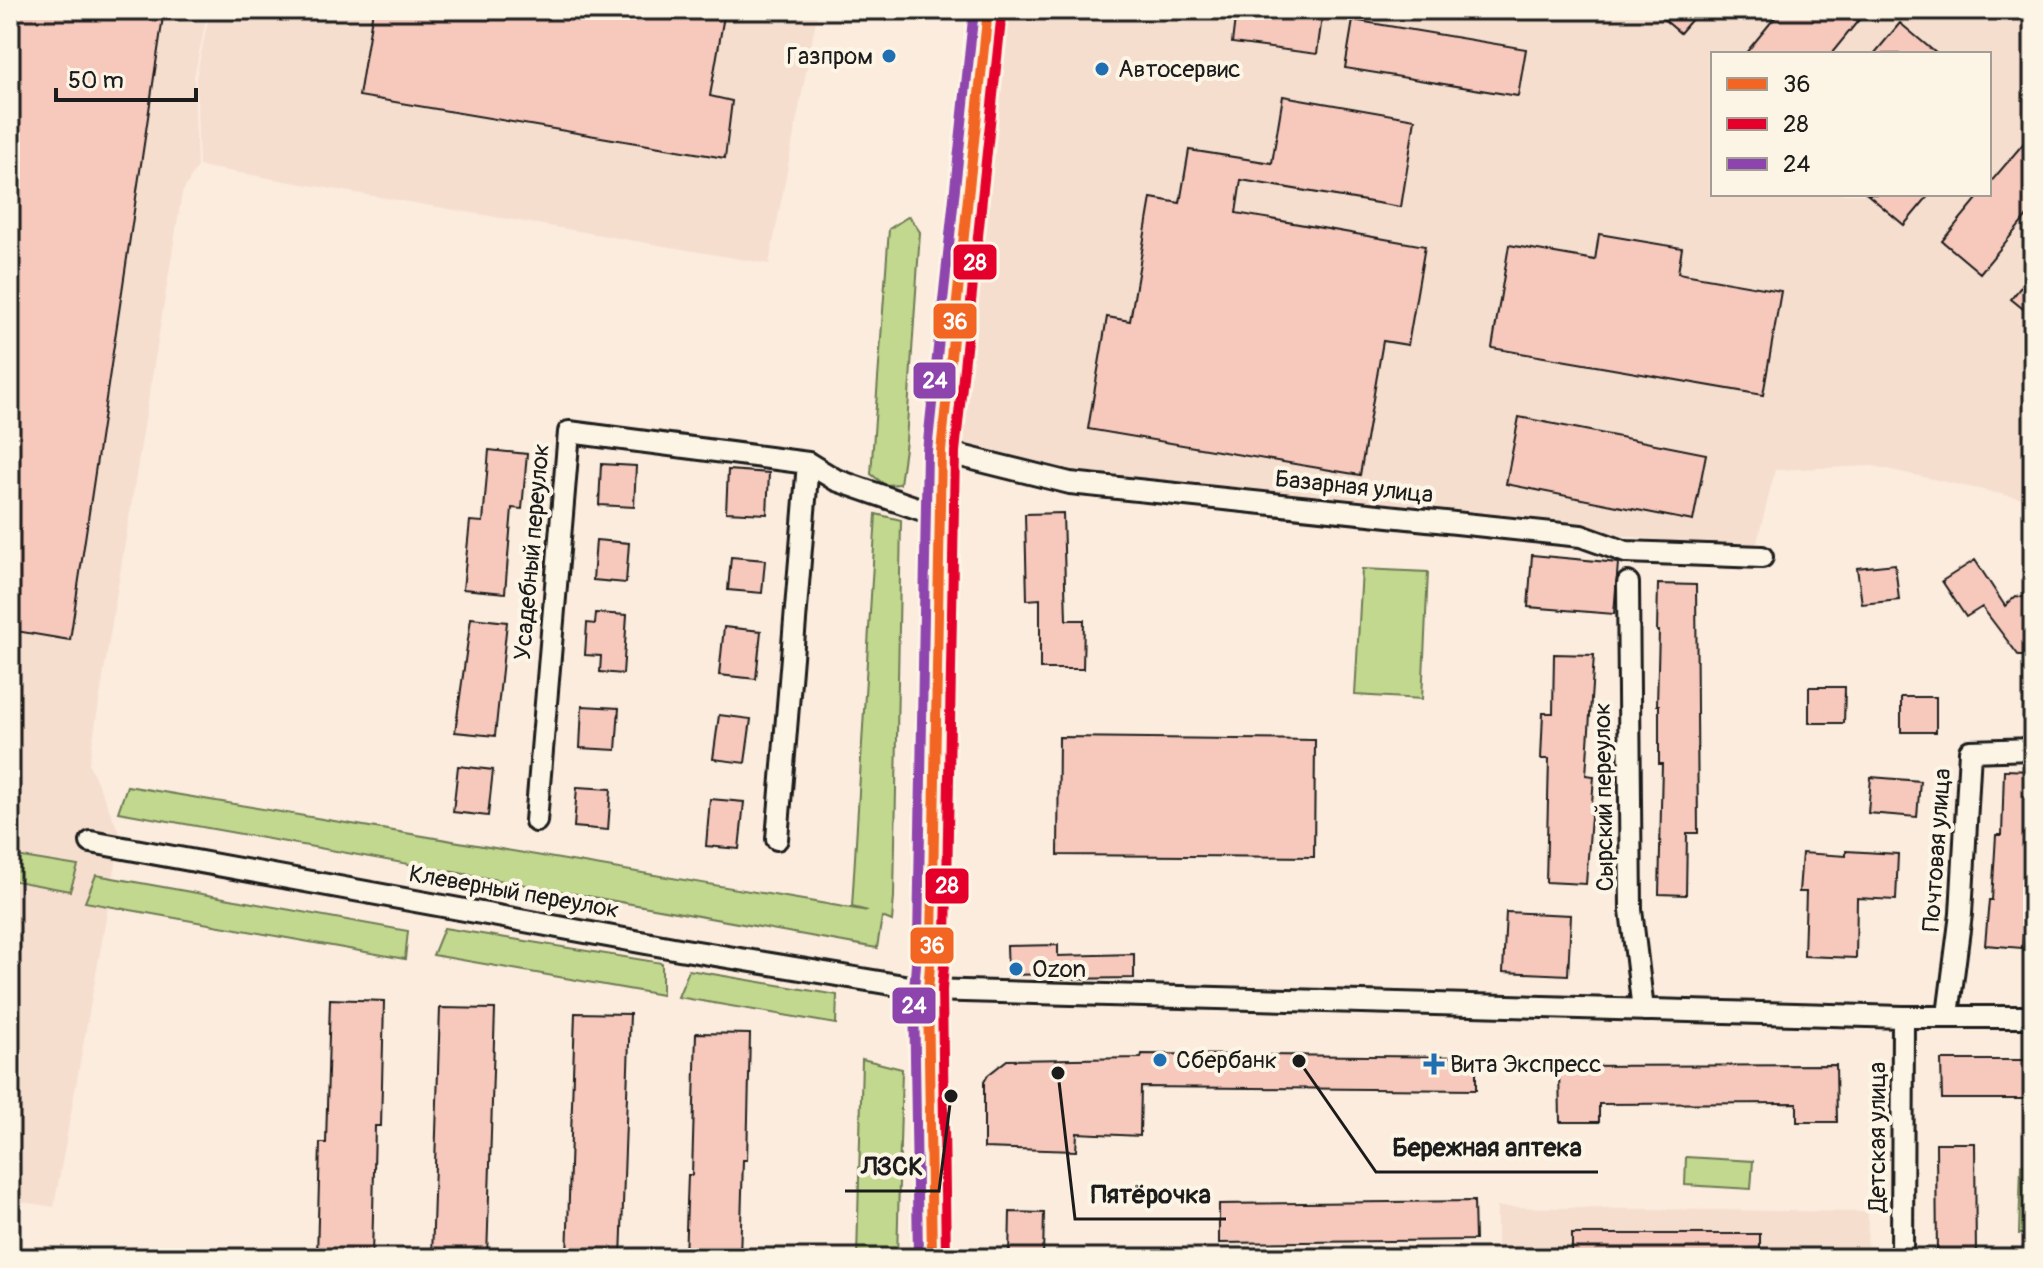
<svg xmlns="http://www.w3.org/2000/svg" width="2043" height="1268" viewBox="0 0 2043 1268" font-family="Pangolin,sans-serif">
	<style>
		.built { fill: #f6decf; fill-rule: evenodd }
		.green { fill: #c1d88e; stroke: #6e7a55; stroke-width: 2 }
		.building { fill: #f7c9bc; stroke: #1c1c1c; stroke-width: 2 }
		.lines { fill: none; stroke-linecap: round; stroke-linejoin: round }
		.minor-casing { stroke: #1c1c1c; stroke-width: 26 }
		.minor { stroke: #fcf5e5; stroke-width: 20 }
		.bus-1-casing { stroke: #fcf5e5; stroke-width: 16 }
		.bus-2-casing { stroke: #fcf5e5; stroke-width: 16 }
		.bus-3-casing { stroke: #fcf5e5; stroke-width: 16 }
		.bus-1 { stroke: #f26522; stroke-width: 10 }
		.bus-2 { stroke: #e4002b; stroke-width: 10 }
		.bus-3 { stroke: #8e44ad; stroke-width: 10 }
		.poi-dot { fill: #1f6fb2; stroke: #fcf5e5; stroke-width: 3 }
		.labels { text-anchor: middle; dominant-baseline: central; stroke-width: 8; stroke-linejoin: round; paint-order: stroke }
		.poi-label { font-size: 24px; fill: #1c1c1c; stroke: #fcf5e5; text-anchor: start }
		.street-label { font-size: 24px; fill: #1c1c1c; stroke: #fcf5e5 }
		.leader { fill: none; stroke: #1c1c1c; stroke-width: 3 }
		.callout-dot { fill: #1c1c1c; stroke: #fcf5e5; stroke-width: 3 }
		.callout-label { font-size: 26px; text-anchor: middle; font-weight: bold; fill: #1c1c1c; stroke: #fcf5e5; stroke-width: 8; stroke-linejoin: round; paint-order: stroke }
		.line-badge { stroke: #fcf5e5; stroke-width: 3 }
		.badge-label { font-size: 22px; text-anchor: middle; font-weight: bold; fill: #fff }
	</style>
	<rect width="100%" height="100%" fill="#fbecdd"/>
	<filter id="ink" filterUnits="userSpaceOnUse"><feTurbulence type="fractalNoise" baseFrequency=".0125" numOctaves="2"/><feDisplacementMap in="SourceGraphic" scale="16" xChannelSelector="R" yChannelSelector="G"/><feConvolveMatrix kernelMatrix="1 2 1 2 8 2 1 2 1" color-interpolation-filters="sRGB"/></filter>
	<g filter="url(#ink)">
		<path class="built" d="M10 10H208L194 78 197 167 182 193 89 764 121 836 54 1207 10 1200Z
			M210 10H818L769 264 199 166 196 78Z
			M1011 10H2033V501L1873 466 1775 470 1755 551 1031 467 965 448 960 433ZM1713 54H1989V194H1713Z
			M1497 1207 1868 1212 1867 1258H1497Z"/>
		<path class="green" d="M909 216 920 232 906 441 900 484 885 485 871 474 889 229Z
			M876 514 901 520 894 897 892 921 882 917 877 948 118 812 127 786 868 911 852 907Z
			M1362 569 1428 572 1422 699 1355 695Z
			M10 855 78 866 70 891 10 880Z
			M96 875 408 931 405 959 85 902Z
			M444 928 662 963V995L433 955Z
			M689 970 837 995 836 1024 678 997Z
			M862 1059 902 1069 897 1258H857Z
			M1686 1157 1753 1161 1751 1189 1685 1185Z
			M2021 1165H2033V1234H2019Z"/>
		<path class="building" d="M10 10H164L70 640 10 630Z
			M373 10H725L710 96 732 101 725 158 359 96Z
			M1236 10H1270L1322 17 1317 54 1232 43Z
			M1653 10H1700L1680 33Z
			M1781 10H1867L1831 54H1745Z
			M1353 20 1526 49 1518 96 1345 68Z
			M1900 23 1937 54H1874Z
			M1283 96 1415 119 1401 207 1241 180 1236 213 1425 246 1408 345 1383 341 1360 475 1088 429 1107 317 1130 321 1151 198 1180 203 1189 150 1272 163Z
			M2033 132V209L1980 273 1942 241 1981 194H1989V184Z
			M1867 194H1930L1904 225Z
			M1599 234 1682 248 1678 273 1781 291 1763 395 1492 348 1509 245 1595 260Z
			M2033 272V317L2011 299Z
			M1519 417 1706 454 1693 521 1506 484Z
			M489 450 527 454 522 509 512 508 505 593 463 589 470 521 483 522Z
			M601 464 636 466 634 507 599 505Z
			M728 470 769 473 767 514 726 512Z
			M1063 513 1066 620H1084L1083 669H1040V599L1027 600 1025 514Z
			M596 540 629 543 626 583 593 580Z
			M1532 555 1618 563 1614 614 1528 607Z
			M731 557 765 560 762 593 728 590Z
			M1975 560 2005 606 2016 596 2033 599V656H2019L1982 607 1966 617 1942 581Z
			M1895 564 1899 600 1862 604 1857 568Z
			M1658 584 1696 585 1698 833H1687L1686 895 1659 894 1662 764H1659V705H1657L1659 631H1657Z
			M596 613 627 615 623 674 600 672 601 656 585 655 587 623 595 624Z
			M471 618 507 622 495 736 455 732Z
			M724 627 761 631 756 679 719 675Z
			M1554 654 1594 655 1586 775 1594 776 1586 884 1546 882 1549 759H1541L1543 713H1553Z
			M1809 687H1845L1844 723H1809Z
			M1901 697H1936V732H1901Z
			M582 706 619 708 616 750 580 748Z
			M719 715 751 719 745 763 713 759Z
			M1059 737 1315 740 1314 857 1058 855Z
			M458 766 493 770 488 816 453 812Z
			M2004 770 2033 771V853H2031L2022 948 1985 945 1989 900H1992L1996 835H2002Z
			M1871 777 1920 781 1917 817 1868 813Z
			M577 787 611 789 608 830 574 827Z
			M710 799 744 802 739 849 706 846Z
			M1846 851 1898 854 1896 900 1857 898 1856 958 1804 956 1806 892H1799L1802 853 1846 856Z
			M1506 912 1571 915 1568 975 1503 972Z
			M1058 945V956L1134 954V978L1057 979V974L1008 975 1007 946Z
			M330 999 384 1001 381 1126H375L372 1258H317L320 1143H326Z
			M440 1008 495 1009 487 1258H432Z
			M575 1013 630 1014 621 1258H567Z
			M696 1033 750 1034 747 1160H743L740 1258H685L688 1175H692Z
			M1142 1054 1476 1057V1090L1141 1087 1140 1136 1077 1133 1076 1151 984 1148V1082L988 1075 1007 1060 1141 1058Z
			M1941 1060H2033V1099H1942Z
			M1836 1065 1837 1122H1797V1103L1599 1104V1122H1560L1559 1066Z
			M1936 1143H1975L1976 1258H1937Z
			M1474 1201 1475 1240 1219 1243V1204Z
			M1010 1212 1044 1213 1043 1258H1009Z
			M1572 1234H1760V1258H1572Z"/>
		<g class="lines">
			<defs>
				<path id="minor" d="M941 451 1070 483 1581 536 1626 552 1762 557
					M1628 583 1631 910 1643 1010
					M536 821 569 432 808 463 836 480 940 516
					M777 839 808 463
					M91 842 679 949 928 990 1903 1017H2033
					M1948 1015 1961 914 1970 751 2033 749
					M932 1258 928 990 932 940 941 451 988 10
					M1902 1258 1903 1017"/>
			</defs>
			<use href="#minor" class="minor-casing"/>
			<use href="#minor" class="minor"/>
			<defs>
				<path id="bus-1" d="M932 1258 928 990 932 940 941 451 988 10"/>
				<path id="bus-2" d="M946 1258 942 990 946 940 955 452 1002 11"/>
				<path id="bus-3" d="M918 1258 914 990 918 939 927 451 974 10"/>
			</defs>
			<use href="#bus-1" class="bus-1-casing"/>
			<use href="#bus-2" class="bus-2-casing"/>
			<use href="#bus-3" class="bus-3-casing"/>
			<use href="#bus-1" class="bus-1"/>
			<use href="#bus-2" class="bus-2"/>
			<use href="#bus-3" class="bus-3"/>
		</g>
	</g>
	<g class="poi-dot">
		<circle cx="889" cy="56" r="8"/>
		<circle cx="1102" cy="69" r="8"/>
		<circle cx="1016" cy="969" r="8"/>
		<circle cx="1160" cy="1060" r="8"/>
		<path d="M1430 1052h8v8h8v8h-8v8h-8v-8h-8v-8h8z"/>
	</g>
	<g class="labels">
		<g class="poi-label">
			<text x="873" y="56" text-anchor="end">Газпром</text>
			<text x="1118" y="69">Автосервис</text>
			<text x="1032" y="969">Ozon</text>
			<text x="1176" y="1060">Сбербанк</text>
			<text x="1450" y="1064">Вита Экспресс</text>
		</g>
		<g class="street-label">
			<text transform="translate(1354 487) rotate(6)">Базарная улица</text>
			<text transform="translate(532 552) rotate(-85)">Усадебный переулок</text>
			<text transform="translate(1604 797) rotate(-91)">Сырский переулок</text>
			<text transform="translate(1937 850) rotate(-86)">Почтовая улица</text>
			<text transform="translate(514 892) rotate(10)">Клеверный переулок</text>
			<text transform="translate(1877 1137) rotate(-90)">Детская улица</text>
		</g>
	</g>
	<path class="leader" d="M1299 1061L1376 1172H1598M951 1096L939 1191H845M1058 1073L1075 1219H1226"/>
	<g class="callout-dot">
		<circle cx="1299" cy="1061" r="8"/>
		<circle cx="951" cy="1096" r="8"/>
		<circle cx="1058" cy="1073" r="8"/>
	</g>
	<g class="callout-label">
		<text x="1487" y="1156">Бережная аптека</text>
		<text x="892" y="1175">ЛЗСК</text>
		<text x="1151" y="1203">Пятёрочка</text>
	</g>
	<g class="line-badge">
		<rect x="952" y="243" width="46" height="38" rx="8" fill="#e4002b"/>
		<rect x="932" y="302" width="46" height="38" rx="8" fill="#f26522"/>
		<rect x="912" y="361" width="45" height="39" rx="8" fill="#8e44ad"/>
		<rect x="924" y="867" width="46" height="38" rx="8" fill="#e4002b"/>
		<rect x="909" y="926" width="46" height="39" rx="8" fill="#f26522"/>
		<rect x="891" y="986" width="46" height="39" rx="8" fill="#8e44ad"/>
	</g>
	<g class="badge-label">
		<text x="975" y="270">28</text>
		<text x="955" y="329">36</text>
		<text x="935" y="388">24</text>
		<text x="947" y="893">28</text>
		<text x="932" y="953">36</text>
		<text x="914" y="1013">24</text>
	</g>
	<rect width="2043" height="1268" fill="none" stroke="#fcf5e5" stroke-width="40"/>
	<rect x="20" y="20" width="2003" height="1228" fill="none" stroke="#1c1c1c" stroke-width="3" filter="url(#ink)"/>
	<rect x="1711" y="52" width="280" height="144" fill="#fcf5e5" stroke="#a29e95" stroke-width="2"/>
	<rect x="1727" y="78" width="40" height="12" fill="#f26522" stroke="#a29e95" stroke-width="2"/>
	<text x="1783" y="92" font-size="24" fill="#1c1c1c">36</text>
	<rect x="1727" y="118" width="40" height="12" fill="#e4002b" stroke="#a29e95" stroke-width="2"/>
	<text x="1783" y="132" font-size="24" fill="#1c1c1c">28</text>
	<rect x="1727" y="158" width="40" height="12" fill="#8e44ad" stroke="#a29e95" stroke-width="2"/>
	<text x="1783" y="172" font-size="24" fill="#1c1c1c">24</text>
	<path d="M56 88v12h140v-12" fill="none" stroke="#1c1c1c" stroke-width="4"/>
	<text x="68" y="88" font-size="24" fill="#1c1c1c" stroke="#fcf5e5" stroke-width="6" paint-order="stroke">50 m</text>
</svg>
